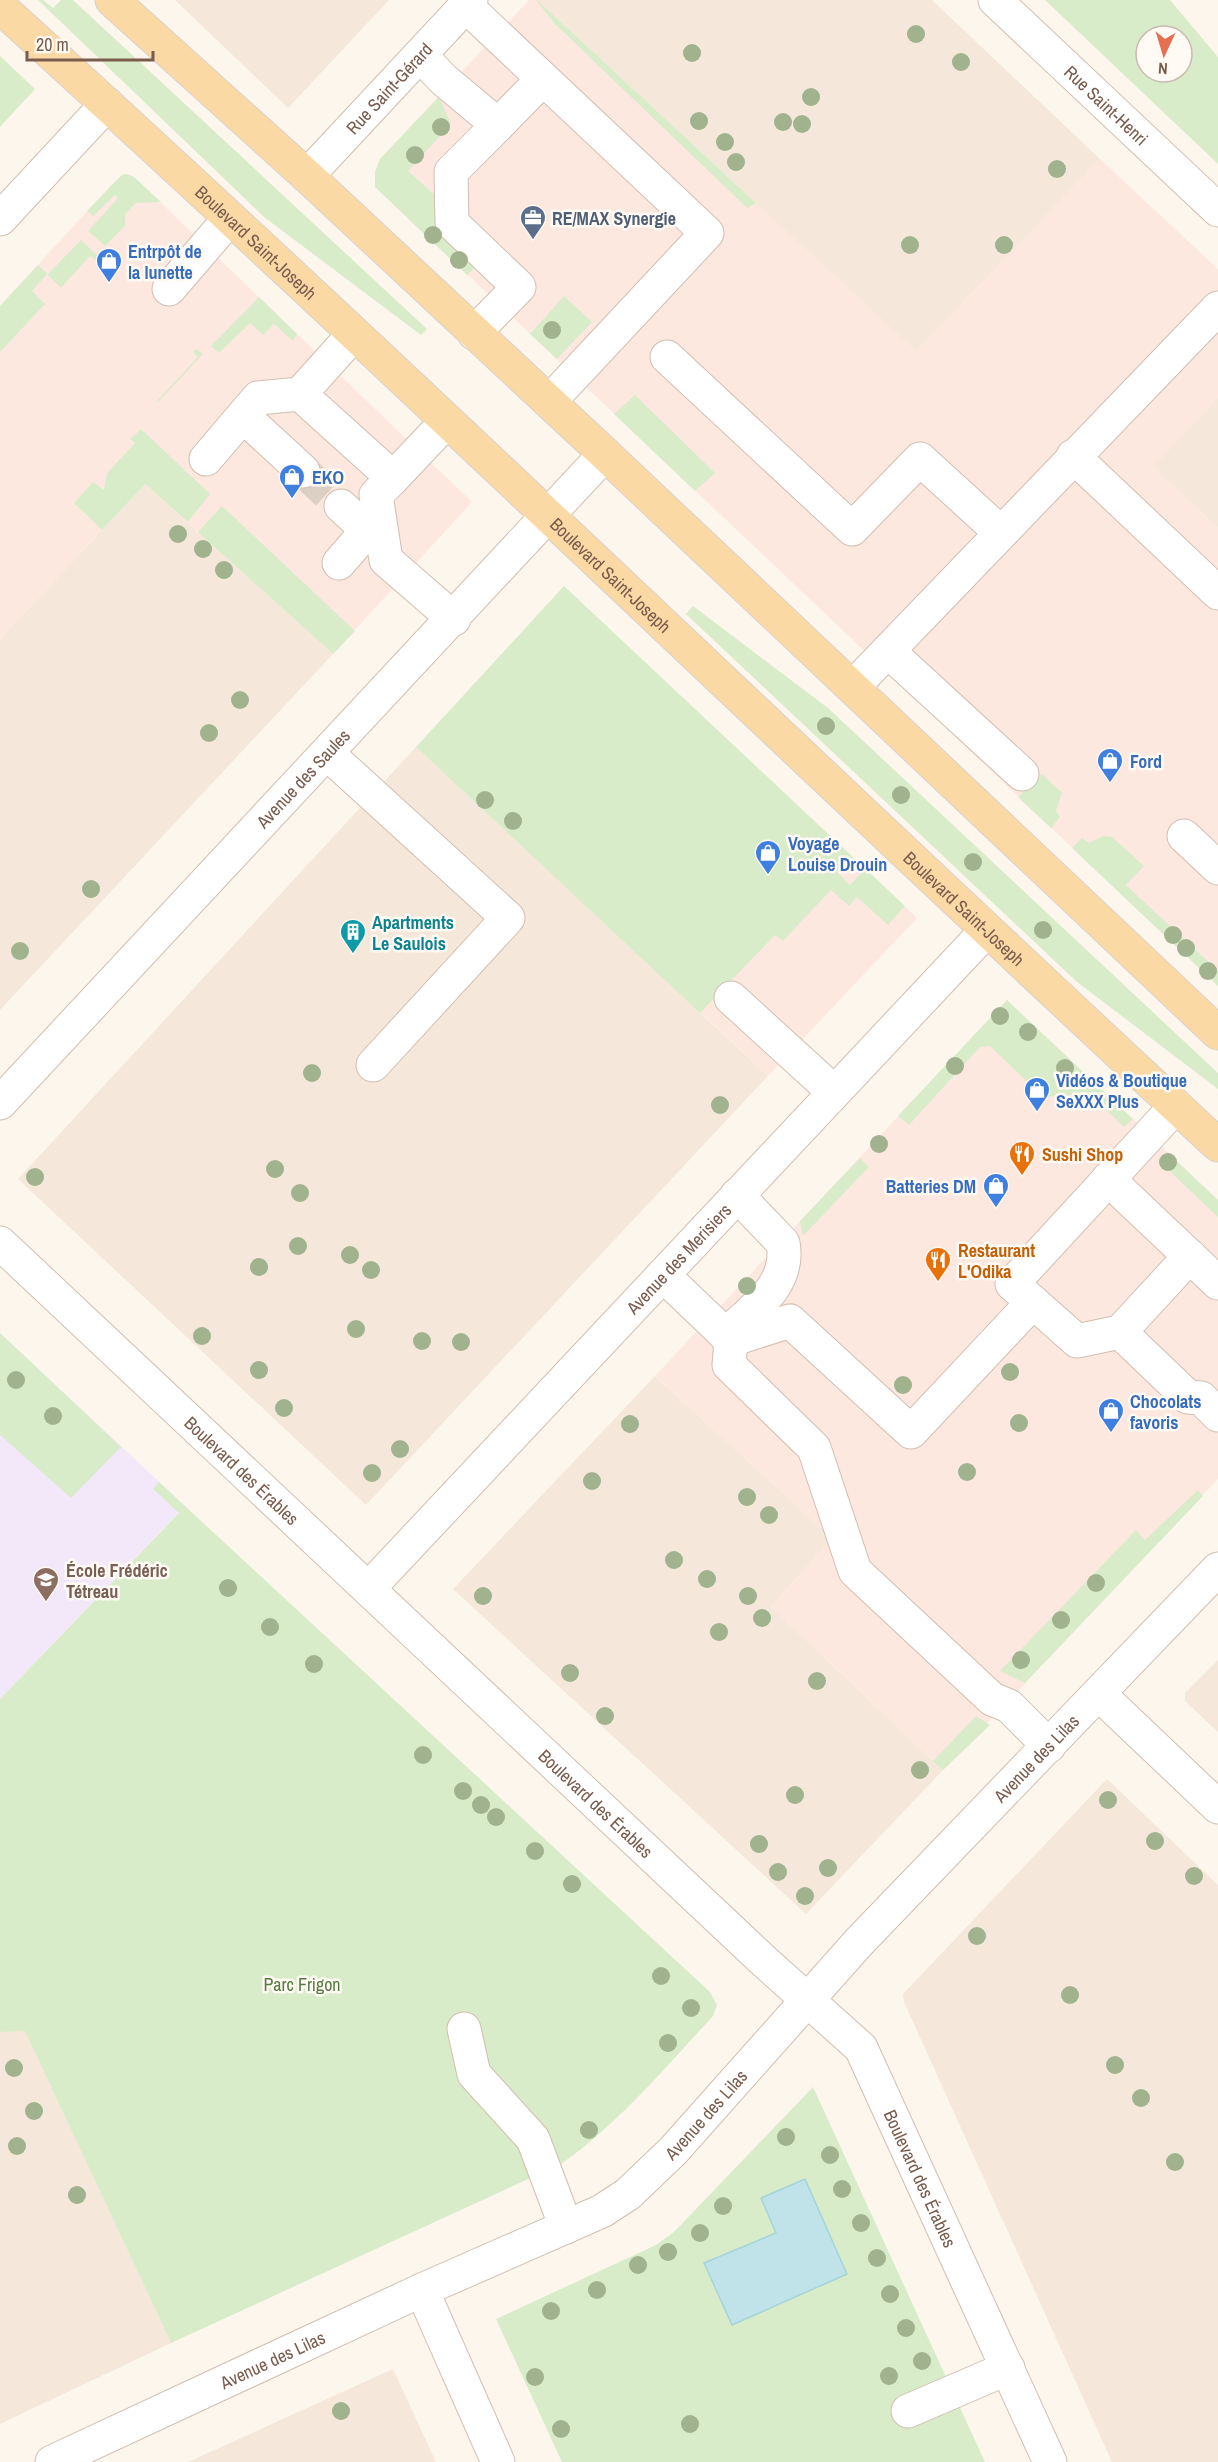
<svg xmlns="http://www.w3.org/2000/svg" width="1218" height="2462" viewBox="0 0 1218 2462" font-family="'Archivo Narrow',sans-serif">
	<style>
		.residential { fill: #f5e8da }
		.commercial { fill: #fde8e0 }
		.education { fill: #f3e8fa }
		.green { fill: #d8ecc9; fill-rule: evenodd }
		.water { fill: #bfe3e8; stroke: #a5d3da; stroke-width: 1.5 }
		.lines { fill: none; stroke-linecap: round; stroke-linejoin: round }
		.minor-tunnel { stroke: #dcd0c4; stroke-width: 33; stroke-dasharray: 33 16; stroke-linecap: butt }
		.minor-casing { stroke: #d1beb0; stroke-width: 35 }
		.major-casing { stroke: #dad1cd; stroke-width: 35 }
		.minor { stroke: #fff; stroke-width: 33 }
		.major { stroke: #fbd9a5; stroke-width: 33 }
		.tree { fill: #a0b28e }
		.labels { text-anchor: middle; dominant-baseline: central; stroke-width: 5; stroke-linejoin: round; paint-order: stroke }
		.street-label { font-size: 18px; fill: #7a5c4d; stroke: #fffaf3 }
		.service-label { font-size: 18px; font-weight: bold; fill: #4e5e75; stroke: #fffaf3; text-anchor: start }
		.shop-label { font-size: 18px; font-weight: bold; fill: #366cbe; stroke: #fffaf3; text-anchor: start }
		.culture-label { font-size: 18px; font-weight: bold; fill: #0d838f; stroke: #fffaf3; text-anchor: start }
		.food-label { font-size: 18px; font-weight: bold; fill: #c56008; stroke: #fffaf3; text-anchor: start }
		.education-label { font-size: 18px; font-weight: bold; fill: #785e54; stroke: #fffaf3; text-anchor: start }
		.park-label { font-size: 18px; fill: #537a41; stroke: #fffaf3 }
	</style>
	<rect width="100%" height="100%" fill="#fdf6ec"/>
	<path class="residential" d="M175 0H389L288 108Z
		M537 0H932L1100 159 916 352Z
		M1218 397V528L1152 467Z
		M145 484 333 654 0 1010V639Z
		M416 747 768 1076 366 1505 18 1179Z
		M655 1376 830 1536 827 1544 771 1607 943 1770 806 1914 453 1589Z
		M1218 1660V1732L1185 1701V1693Z
		M1107 1779 1218 1885V2462H1112L904 2002 903 1994Z
		M25 2030 171 2343 0 2424V2032Z
		M393 2369 436 2462H188Z"/>
	<path class="commercial" d="M529 0H537L916 351 1100 159 1218 269V398L1153 467 1218 528V986L375 187V172L380 159Z
		M127 174 134 177 472 502 333 654 145 484 0 639V306L114 182 122 175Z
		M845 850 917 918 768 1076 696 1008Z
		M1007 1000 1218 1200V1479L943 1770 771 1607 827 1544 830 1536 655 1376Z"/>
	<path class="education" d="M0 1333 185 1506 0 1699Z"/>
	<path class="green" d="M38 0H43L53 8 61 0H73L427 329 421 335 264 217Z
		M536 0H537L756 203 747 208 555 24Z
		M1045 0H1170L1218 57V164ZM1146 36H1182V72H1146Z
		M0 56 35 89 0 127Z
		M439 97 451 124 408 171 445 204 477 266 467 275 375 187V172L380 159Z
		M127 174 134 177 161 202 136 203 125 214V226L105 246 88 231 118 198 115 195 93 216 87 211 122 175Z
		M81 240 99 257 96 260 90 256 61 288 47 274 32 291 45 304 0 352V306L38 265 48 274Z
		M564 296 592 322 557 359 530 334Z
		M259 297 297 334 293 341 274 324 263 335 250 323 219 353 211 346Z
		M196 349 203 354 158 402 157 401 198 357 193 352Z
		M635 395 715 473 695 491 614 414Z
		M141 429 210 494 188 522 145 484 102 530 74 503 93 482 104 490 107 473 135 443 130 439Z
		M222 506 355 631 333 654 198 532Z
		M564 586 905 906 888 925 857 897 849 906 831 890 783 941 775 935 700 1013 416 747ZM848 859 862 872 850 885 837 872Z
		M693 606 828 708 1218 1073V1089L1077 982 686 614Z
		M1042 774 1062 793 1056 811 1060 817 1051 828 1018 797Z
		M1103 836 1112 837 1144 866 1126 885 1218 971V986L1072 848 1082 838 1089 843Z
		M1007 1000 1133 1119 1124 1127 1090 1094 1043 1097 990 1046 980 1047 909 1125 898 1116Z
		M1167 1152 1218 1200V1217L1159 1161Z
		M860 1158 869 1167 803 1236 800 1221Z
		M0 1333 121 1447 71 1498 0 1435Z
		M159 1482 710 1992 717 2005 713 2016C665 2068 619 2123 561 2164L171 2343 25 2031 0 2032V1699L179 1513 153 1489Z
		M1198 1490 1203 1496 1025 1683 1000 1671 1136 1530 1145 1540Z
		M976 1716 990 1725 943 1770 933 1761Z
		M813 2087 985 2462H562L496 2319 656 2245 674 2232Z"/>
	<path class="water" d="M805 2179 847 2274 732 2325 704 2263 776 2233 761 2198Z"/>
	<g class="lines">
		<path class="minor-tunnel" d="M303 471 341 506"/>
		<defs>
			<g id="minor">
				<path id="s1" d="M995 0 1218 210"/>
				<path d="M466 6 707 233 549 402"/>
				<path d="M420 55 444 80 498 125 543 79"/>
				<path id="s2" d="M307 176 471 0"/>
				<path d="M0 219 107 104"/>
				<path d="M169 289 230 218"/>
				<path d="M474 333 519 287 452 223 451 172 498 125"/>
				<path d="M354 334 300 394 393 478 447 421"/>
				<path d="M667 357 852 529 920 459 1000 532"/>
				<path d="M243 416 303 471"/>
				<path d="M1073 456 1218 593"/>
				<path d="M206 459 258 398 300 394"/>
				<path d="M393 478 376 495 386 560 454 619"/>
				<path d="M341 506 368 531"/>
				<path d="M339 563 379 517"/>
				<path d="M888 651 1022 774"/>
				<path d="M853 687 1218 308"/>
				<path d="M328 754 508 918 373 1065"/>
				<path d="M1184 836 1218 868"/>
				<path d="M731 998 834 1092"/>
				<path id="s3" d="M0 1103 605 454"/>
				<path d="M1108 1179 1218 1283"/>
				<path id="s4" d="M0 1243 765 1962 861 2048 1050 2462"/>
				<path d="M663 1275 731 1340"/>
				<path d="M1033 1302 1077 1341 1120 1332 1190 1256"/>
				<path d="M1120 1332 1188 1397 1201 1398 1218 1415"/>
				<path d="M725 1335C753 1309 791 1285 783 1243L737 1195"/>
				<path d="M731 1340 790 1321 911 1432 1033 1302 1012 1284 1176 1106"/>
				<path d="M731 1340 729 1365 814 1448 855 1571 992 1699 1009 1706 1049 1746"/>
				<path id="s5" d="M369 1588 986 931"/>
				<path d="M1099 1694 1218 1807"/>
				<path d="M464 2029 474 2074 533 2139 566 2227"/>
				<path d="M422 2290 498 2462"/>
				<path d="M908 2411 1008 2368"/>
				<path id="s6" d="M52 2462 422 2290 602 2211 628 2194 673 2151 859 1942 1218 1569"/>
			</g>
			<g id="major">
				<path d="M112 0 307 176 605 454 1218 1033"/>
				<path id="s7" d="M0 7C412 380 810 768 1218 1145"/>
			</g>
		</defs>
		<use href="#minor" class="minor-casing"/>
		<use href="#major" class="major-casing"/>
		<use href="#minor" class="minor"/>
		<use href="#major" class="major"/>
	</g>
	<g class="tree">
		<circle cx="916" cy="34" r="9"/>
		<circle cx="692" cy="53" r="9"/>
		<circle cx="961" cy="62" r="9"/>
		<circle cx="811" cy="97" r="9"/>
		<circle cx="699" cy="121" r="9"/>
		<circle cx="783" cy="122" r="9"/>
		<circle cx="802" cy="124" r="9"/>
		<circle cx="441" cy="127" r="9"/>
		<circle cx="725" cy="142" r="9"/>
		<circle cx="415" cy="155" r="9"/>
		<circle cx="736" cy="162" r="9"/>
		<circle cx="1057" cy="169" r="9"/>
		<circle cx="433" cy="235" r="9"/>
		<circle cx="910" cy="245" r="9"/>
		<circle cx="1004" cy="245" r="9"/>
		<circle cx="459" cy="260" r="9"/>
		<circle cx="552" cy="330" r="9"/>
		<circle cx="178" cy="534" r="9"/>
		<circle cx="203" cy="549" r="9"/>
		<circle cx="224" cy="570" r="9"/>
		<circle cx="240" cy="700" r="9"/>
		<circle cx="826" cy="726" r="9"/>
		<circle cx="209" cy="733" r="9"/>
		<circle cx="901" cy="795" r="9"/>
		<circle cx="485" cy="800" r="9"/>
		<circle cx="513" cy="821" r="9"/>
		<circle cx="973" cy="862" r="9"/>
		<circle cx="91" cy="889" r="9"/>
		<circle cx="1043" cy="930" r="9"/>
		<circle cx="1173" cy="935" r="9"/>
		<circle cx="1186" cy="948" r="9"/>
		<circle cx="20" cy="951" r="9"/>
		<circle cx="1208" cy="971" r="9"/>
		<circle cx="1000" cy="1016" r="9"/>
		<circle cx="1028" cy="1032" r="9"/>
		<circle cx="955" cy="1066" r="9"/>
		<circle cx="1065" cy="1068" r="9"/>
		<circle cx="312" cy="1073" r="9"/>
		<circle cx="720" cy="1105" r="9"/>
		<circle cx="879" cy="1144" r="9"/>
		<circle cx="1168" cy="1162" r="9"/>
		<circle cx="275" cy="1169" r="9"/>
		<circle cx="35" cy="1177" r="9"/>
		<circle cx="300" cy="1193" r="9"/>
		<circle cx="298" cy="1246" r="9"/>
		<circle cx="350" cy="1255" r="9"/>
		<circle cx="259" cy="1267" r="9"/>
		<circle cx="371" cy="1270" r="9"/>
		<circle cx="747" cy="1286" r="9"/>
		<circle cx="356" cy="1329" r="9"/>
		<circle cx="202" cy="1336" r="9"/>
		<circle cx="422" cy="1341" r="9"/>
		<circle cx="461" cy="1342" r="9"/>
		<circle cx="259" cy="1370" r="9"/>
		<circle cx="1010" cy="1372" r="9"/>
		<circle cx="16" cy="1380" r="9"/>
		<circle cx="903" cy="1385" r="9"/>
		<circle cx="284" cy="1408" r="9"/>
		<circle cx="53" cy="1416" r="9"/>
		<circle cx="1019" cy="1423" r="9"/>
		<circle cx="630" cy="1424" r="9"/>
		<circle cx="400" cy="1449" r="9"/>
		<circle cx="967" cy="1472" r="9"/>
		<circle cx="372" cy="1473" r="9"/>
		<circle cx="592" cy="1481" r="9"/>
		<circle cx="747" cy="1497" r="9"/>
		<circle cx="769" cy="1515" r="9"/>
		<circle cx="674" cy="1560" r="9"/>
		<circle cx="707" cy="1579" r="9"/>
		<circle cx="1096" cy="1583" r="9"/>
		<circle cx="228" cy="1588" r="9"/>
		<circle cx="483" cy="1596" r="9"/>
		<circle cx="748" cy="1596" r="9"/>
		<circle cx="762" cy="1618" r="9"/>
		<circle cx="1061" cy="1620" r="9"/>
		<circle cx="270" cy="1627" r="9"/>
		<circle cx="719" cy="1632" r="9"/>
		<circle cx="1021" cy="1660" r="9"/>
		<circle cx="314" cy="1664" r="9"/>
		<circle cx="570" cy="1673" r="9"/>
		<circle cx="817" cy="1681" r="9"/>
		<circle cx="605" cy="1716" r="9"/>
		<circle cx="423" cy="1755" r="9"/>
		<circle cx="920" cy="1770" r="9"/>
		<circle cx="463" cy="1791" r="9"/>
		<circle cx="795" cy="1795" r="9"/>
		<circle cx="1108" cy="1800" r="9"/>
		<circle cx="481" cy="1805" r="9"/>
		<circle cx="496" cy="1817" r="9"/>
		<circle cx="1155" cy="1841" r="9"/>
		<circle cx="759" cy="1844" r="9"/>
		<circle cx="535" cy="1851" r="9"/>
		<circle cx="828" cy="1868" r="9"/>
		<circle cx="778" cy="1872" r="9"/>
		<circle cx="1194" cy="1876" r="9"/>
		<circle cx="572" cy="1884" r="9"/>
		<circle cx="805" cy="1896" r="9"/>
		<circle cx="977" cy="1936" r="9"/>
		<circle cx="661" cy="1976" r="9"/>
		<circle cx="1070" cy="1995" r="9"/>
		<circle cx="691" cy="2008" r="9"/>
		<circle cx="668" cy="2043" r="9"/>
		<circle cx="1115" cy="2065" r="9"/>
		<circle cx="14" cy="2068" r="9"/>
		<circle cx="1141" cy="2098" r="9"/>
		<circle cx="34" cy="2111" r="9"/>
		<circle cx="589" cy="2130" r="9"/>
		<circle cx="786" cy="2137" r="9"/>
		<circle cx="17" cy="2146" r="9"/>
		<circle cx="830" cy="2155" r="9"/>
		<circle cx="1175" cy="2162" r="9"/>
		<circle cx="842" cy="2189" r="9"/>
		<circle cx="77" cy="2195" r="9"/>
		<circle cx="723" cy="2206" r="9"/>
		<circle cx="861" cy="2223" r="9"/>
		<circle cx="700" cy="2233" r="9"/>
		<circle cx="668" cy="2252" r="9"/>
		<circle cx="877" cy="2258" r="9"/>
		<circle cx="638" cy="2265" r="9"/>
		<circle cx="597" cy="2290" r="9"/>
		<circle cx="890" cy="2294" r="9"/>
		<circle cx="551" cy="2311" r="9"/>
		<circle cx="906" cy="2328" r="9"/>
		<circle cx="922" cy="2361" r="9"/>
		<circle cx="889" cy="2376" r="9"/>
		<circle cx="535" cy="2377" r="9"/>
		<circle cx="341" cy="2411" r="9"/>
		<circle cx="690" cy="2424" r="9"/>
		<circle cx="561" cy="2429" r="9"/>
	</g>
	<defs>
		<symbol id="office-pin" viewBox="-11 -11 22 30"><path d="M0 17L-7.5 6A9.5 9.5 0 1 1 7.5 6Z" fill="#5c6f8a" stroke="#fffaf3"/><path d="M-6-3h4V-5.5h4V-3h4V5H-6ZM-1-4.5V-3h2v-1.5ZM-6 0V1H6V0Z" fill="#fff"/></symbol>
		<symbol id="shop-pin" viewBox="-11 -11 22 30"><path d="M0 17L-7.5 6A9.5 9.5 0 1 1 7.5 6Z" fill="#3f7fe0" stroke="#fffaf3"/><path d="M-5-2.5h2.3a2.7 3.5 0 0 1 5.4 0H5L5.5 6h-11ZM-1.5-2.5h3a1.5 2.3 0 0 0-3 0Z" fill="#fff"/></symbol>
		<symbol id="building-pin" viewBox="-11 -11 22 30"><path d="M0 17L-7.5 6A9.5 9.5 0 1 1 7.5 6Z" fill="#0f9aa8" stroke="#fffaf3"/><path d="M-4-6H4V6H1V3H-1V6H-4ZM-2.5-4.3h1.7v1.8h-1.7ZM.8-4.3h1.7v1.8H.8ZM-2.5-1h1.7V.8h-1.7ZM.8-1h1.7V.8H.8Z" fill="#fff"/></symbol>
		<symbol id="restaurant-pin" viewBox="-11 -11 22 30"><path d="M0 17L-7.5 6A9.5 9.5 0 1 1 7.5 6Z" fill="#e8710a" stroke="#fffaf3"/><path d="M-5-6h1v4h1v-4h1v4h1v-4h1v5L-1.5 .5V6h-2V.5L-5-1ZM5-6V6H3V1.5H1.5Q1.5-4 5-6Z" fill="#fff"/></symbol>
		<symbol id="school-pin" viewBox="-11 -11 22 30"><path d="M0 17L-7.5 6A9.5 9.5 0 1 1 7.5 6Z" fill="#8d6e63" stroke="#fffaf3"/><path d="M0-5L7-2L0 1L-7-2ZM-4 1L0 2.5L4 1V4Q0 6-4 4Z" fill="#fff"/></symbol>
	</defs>
	<g fill-rule="evenodd">
		<use href="#office-pin" x="518" y="203" width="30" height="40"/>
		<use href="#shop-pin" x="94" y="246" width="30" height="40"/>
		<use href="#shop-pin" x="277" y="462" width="30" height="40"/>
		<use href="#shop-pin" x="1095" y="746" width="30" height="40"/>
		<use href="#shop-pin" x="753" y="838" width="30" height="40"/>
		<use href="#building-pin" x="338" y="917" width="30" height="40"/>
		<use href="#shop-pin" x="1022" y="1075" width="30" height="40"/>
		<use href="#restaurant-pin" x="1007" y="1139" width="30" height="40"/>
		<use href="#shop-pin" x="981" y="1171" width="30" height="40"/>
		<use href="#restaurant-pin" x="923" y="1245" width="30" height="40"/>
		<use href="#shop-pin" x="1096" y="1396" width="30" height="40"/>
		<use href="#school-pin" x="31" y="1565" width="30" height="40"/>
	</g>
	<g class="labels">
		<g class="street-label">
			<text stroke="none"><textPath href="#s2" startOffset="120">Rue Saint-Gérard</textPath></text>
			<text stroke="none"><textPath href="#s1" startOffset="153">Rue Saint-Henri</textPath></text>
			<text stroke="none"><textPath href="#s7" startOffset="348">Boulevard Saint-Joseph</textPath></text>
			<text stroke="none"><textPath href="#s7" startOffset="834">Boulevard Saint-Joseph</textPath></text>
			<text stroke="none"><textPath href="#s3" startOffset="444">Avenue des Saules</textPath></text>
			<text stroke="none"><textPath href="#s7" startOffset="1320">Boulevard Saint-Joseph</textPath></text>
			<text stroke="none"><textPath href="#s5" startOffset="452">Avenue des Merisiers</textPath></text>
			<text stroke="none"><textPath href="#s4" startOffset="332">Boulevard des Érables</textPath></text>
			<text stroke="none"><textPath href="#s6" startOffset="1233">Avenue des Lilas</textPath></text>
			<text stroke="none"><textPath href="#s4" startOffset="818">Boulevard des Érables</textPath></text>
			<text stroke="none"><textPath href="#s6" startOffset="747">Avenue des Lilas</textPath></text>
			<text stroke="none"><textPath href="#s4" startOffset="1322">Boulevard des Érables</textPath></text>
			<text stroke="none"><textPath href="#s6" startOffset="243">Avenue des Lilas</textPath></text>
		</g>
		<g class="service-label">
			<text x="552" y="218">RE/MAX Synergie</text>
		</g>
		<g class="shop-label">
			<text x="128" y="251">Entrpôt de<tspan x="128" dy="21">la lunette</tspan></text>
			<text x="312" y="477">EKO</text>
			<text x="1130" y="761">Ford</text>
			<text x="788" y="843">Voyage<tspan x="788" dy="21">Louise Drouin</tspan></text>
			<text x="1056" y="1080">Vidéos &amp; Boutique<tspan x="1056" dy="21">SeXXX Plus</tspan></text>
			<text x="976" y="1186" text-anchor="end">Batteries DM</text>
			<text x="1130" y="1401">Chocolats<tspan x="1130" dy="21">favoris</tspan></text>
		</g>
		<g class="culture-label">
			<text x="372" y="922">Apartments<tspan x="372" dy="21">Le Saulois</tspan></text>
		</g>
		<g class="food-label">
			<text x="1042" y="1154">Sushi Shop</text>
			<text x="958" y="1250">Restaurant<tspan x="958" dy="21">L'Odika</tspan></text>
		</g>
		<g class="education-label">
			<text x="66" y="1570">École Frédéric<tspan x="66" dy="21">Tétreau</tspan></text>
		</g>
		<g class="park-label">
			<text x="302" y="1984">Parc Frigon</text>
		</g>
	</g>
	<g transform="translate(1164 54) rotate(184)"><circle r="28" fill="#fffaf3" stroke="#cabbb1" stroke-width="1.5"/>
	<path d="M0-4.5L10 22L0 15L-10 22Z" fill="#e76f51"/>
	<text y="-9" font-size="16" font-weight="bold" text-anchor="middle" fill="#7a5c4d">N</text>
	</g>
	<path d="M27 51v9h126v-9" fill="none" stroke="#7a5c4d" stroke-width="3"/>
	<text x="36" y="51" font-size="18" fill="#7a5c4d" stroke="#fffaf3" stroke-width="4.5" paint-order="stroke">20 m</text>
</svg>
